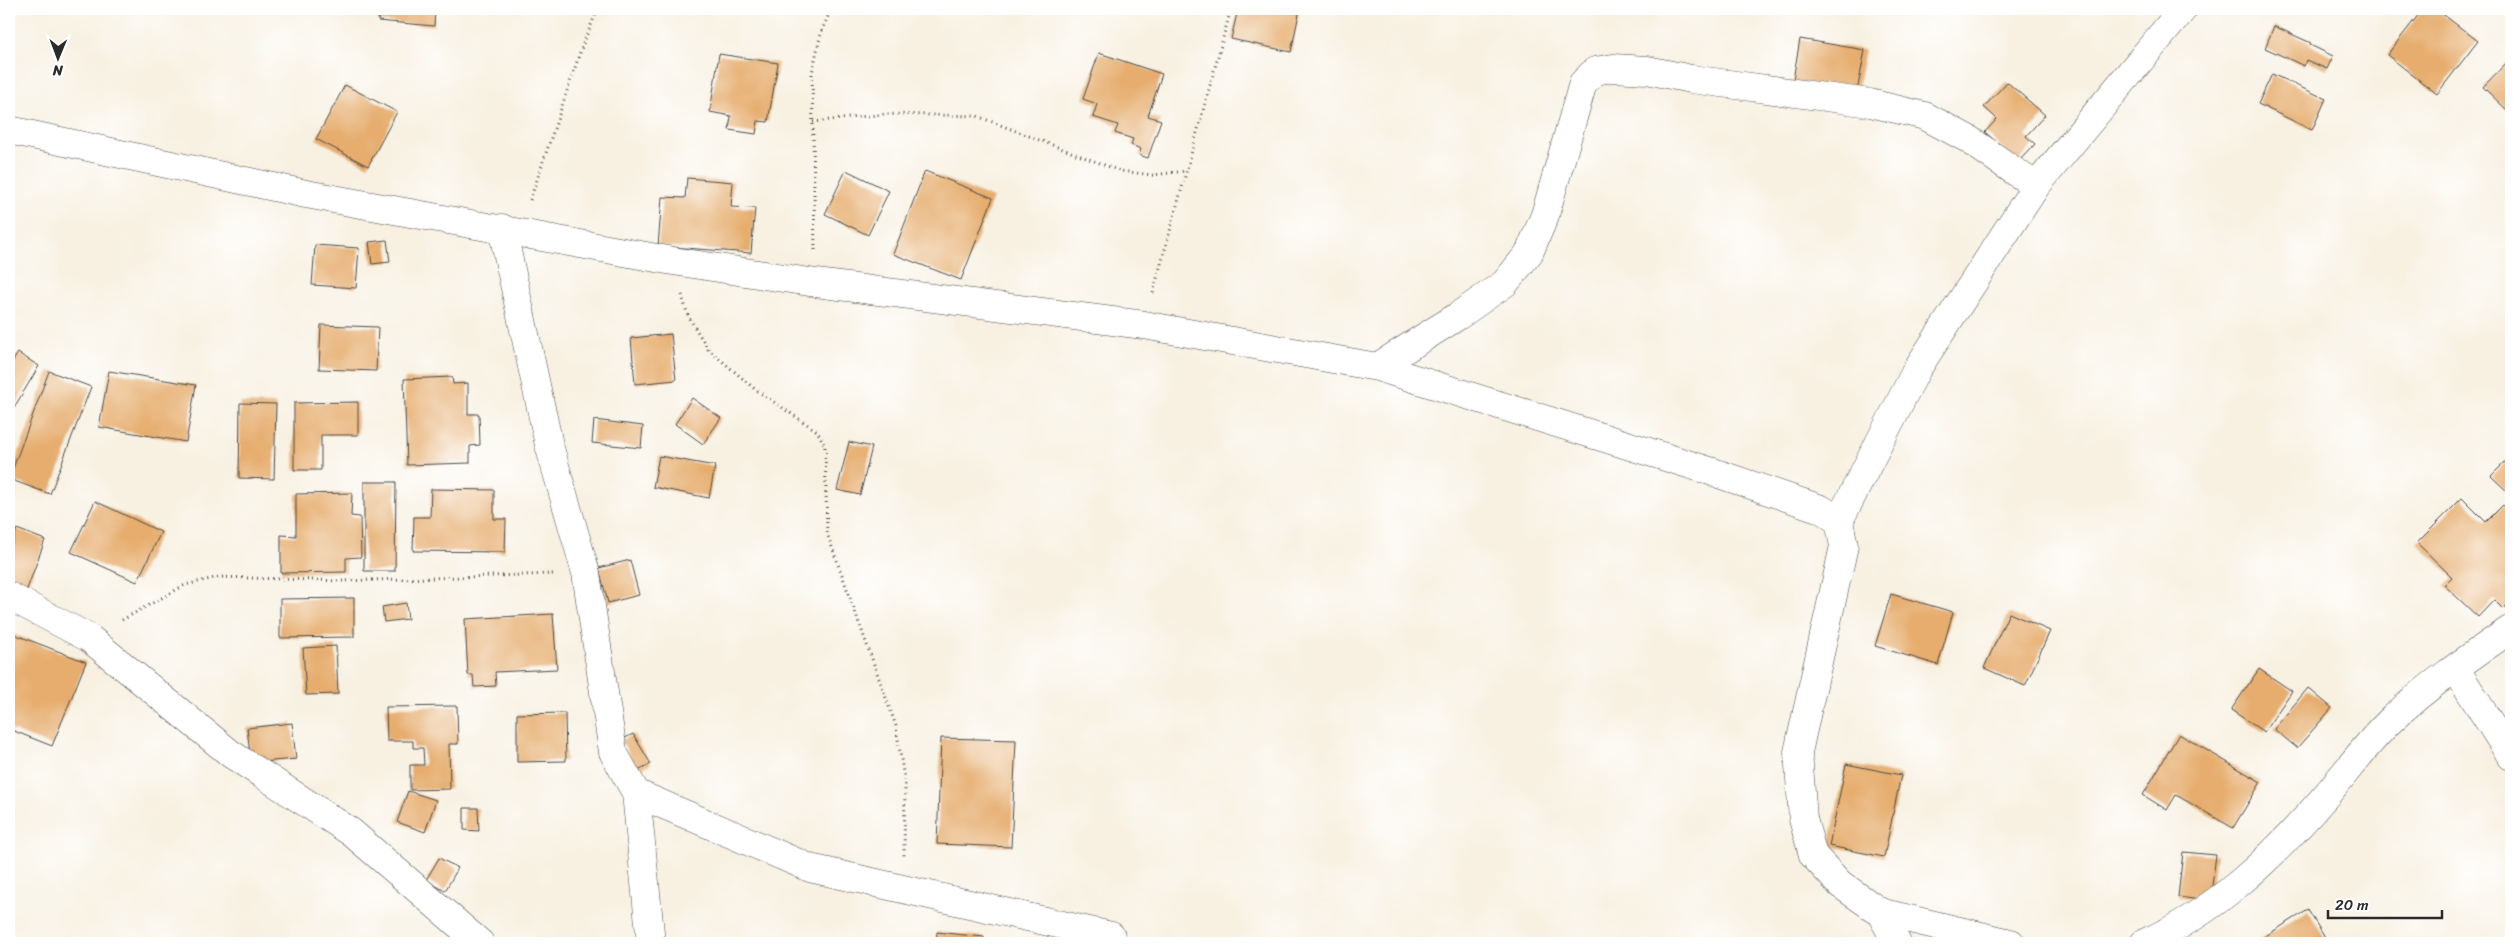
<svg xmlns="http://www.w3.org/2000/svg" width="2520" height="952" viewBox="0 0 2520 952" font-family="Sriracha,sans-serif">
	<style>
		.building { fill: #e6ad6e }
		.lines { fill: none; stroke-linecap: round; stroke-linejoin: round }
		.street-casing { stroke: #4a4946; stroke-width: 29 }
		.path { stroke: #4a4946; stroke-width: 3; stroke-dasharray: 1 4; stroke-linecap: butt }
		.street { stroke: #fff; stroke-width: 28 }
	</style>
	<rect width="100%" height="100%" fill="#fff"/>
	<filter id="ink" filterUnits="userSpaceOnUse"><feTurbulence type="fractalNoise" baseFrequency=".02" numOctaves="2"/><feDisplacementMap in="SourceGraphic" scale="10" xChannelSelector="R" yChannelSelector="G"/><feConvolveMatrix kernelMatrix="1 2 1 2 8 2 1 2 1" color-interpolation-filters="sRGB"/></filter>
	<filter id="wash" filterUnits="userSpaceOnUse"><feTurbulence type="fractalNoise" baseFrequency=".0096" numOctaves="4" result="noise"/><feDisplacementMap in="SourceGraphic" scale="20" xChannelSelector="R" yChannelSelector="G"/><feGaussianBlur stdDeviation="1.12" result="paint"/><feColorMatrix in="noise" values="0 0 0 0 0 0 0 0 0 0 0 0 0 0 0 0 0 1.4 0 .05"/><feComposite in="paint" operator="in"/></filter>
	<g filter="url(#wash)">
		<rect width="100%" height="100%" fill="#f8f1e2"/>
		<g id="blocks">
			<path class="building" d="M379 9H435L434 26 378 21Z
				M1238 9H1300L1291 52 1231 39Z
				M2423 9H2436L2478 41 2437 94 2387 55Z
				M2274 26 2311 43 2310 45 2333 56 2327 69 2306 60 2304 66 2265 48Z
				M1800 39 1865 50 1856 97 1792 86Z
				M1099 53 1162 74 1148 116 1161 120 1148 158 1139 155 1141 149 1131 145 1133 139 1115 133 1118 125 1093 117 1097 104 1083 99Z
				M719 54 778 63 768 122 758 121 756 134 729 130 731 116 710 112Z
				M2508 61 2511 64V114L2483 87Z
				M2272 74 2326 99 2312 130 2258 104Z
				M2007 82 2045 115 2026 136 2035 144 2018 162 1985 132 1997 119 1984 107Z
				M345 85 397 112 368 166 316 139Z
				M846 170 889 191 868 235 825 214Z
				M925 171 993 198 961 280 893 254Z
				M687 178 733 182 731 207 755 208 751 253 658 246 662 197 685 198Z
				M387 240 390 262 372 264 369 242Z
				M315 245 359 248 356 288 312 285Z
				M321 325 378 327 376 371 319 369Z
				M671 334 676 380 635 384 631 338Z
				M18 353 39 366 9 416V367Z
				M49 371 91 387 50 494 9 479Z
				M109 371 196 385 186 442 99 427Z
				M452 377 453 384 468 383V414H479L480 445 470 446V463L407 465 404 379Z
				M692 398 721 418 703 444 675 424Z
				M358 402V435H321V470H294V403Z
				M240 403 276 404 274 479 239 478Z
				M594 420 643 426 641 448 592 443Z
				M849 442 872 447 860 495 837 490Z
				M659 456 715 466 709 498 653 487Z
				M2507 460 2511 464V495L2491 476Z
				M364 482H396L395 571H364Z
				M431 489 494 490V519H506L505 552 413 551 414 517H430Z
				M352 493 351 516 360 517 361 557 346 558V572L281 573V535L296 536V494Z
				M2462 498 2486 522 2503 505 2511 513V600L2503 609 2494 600 2478 617 2444 585 2452 577 2417 543Z
				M95 501 161 532 137 582 71 552Z
				M17 529 45 540 26 592 9 585V552Z
				M630 560 639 595 608 603 599 568Z
				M1891 594 1953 612 1938 665 1875 646Z
				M354 598V637L280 638V599Z
				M406 603 408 619 384 622 382 607Z
				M2009 613 2050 631 2025 686 1984 668Z
				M553 614 557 669 495 672 496 686 474 687 473 675H468L465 619Z
				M11 633 86 662 52 746 9 729V638Z
				M336 646 338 694 306 695 303 648Z
				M2259 669 2292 691 2264 732 2231 710Z
				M2308 688 2332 708 2297 748 2274 729Z
				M457 706 458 744H449L450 789 410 790V765H424L423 748H413V741H387L386 707Z
				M565 713 566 761 517 762V714Z
				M292 723 296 759 251 763 247 728Z
				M633 734 651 764 638 771 621 740Z
				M2179 734 2261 782 2233 828 2176 795 2167 810 2143 795Z
				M941 738 1016 740 1011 847 937 844Z
				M1846 764 1901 775 1884 857 1829 846Z
				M408 791 436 800 425 832 397 822Z
				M464 808H478L479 831 464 830Z
				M2183 852 2216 855 2210 901 2178 897Z
				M439 858 458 868 445 891 426 880Z
				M2308 910 2328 943H2254Z
				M937 932 984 937 983 943H936Z"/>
		</g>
	</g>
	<g filter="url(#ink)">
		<use href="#blocks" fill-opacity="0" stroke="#4a4946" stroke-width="1"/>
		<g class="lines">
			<defs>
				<path id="street" d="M9 130 306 194 673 261 816 283 1144 325 1377 367 1710 471 1821 509 1839 521 1844 546 1798 752 1803 819 1813 855 1840 884 1880 912 2011 943
					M502 228 549 445 586 573 613 752 636 793 810 868 1111 936
					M1377 367 1458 316 1505 283 1529 253 1545 215 1583 83 1595 71 1613 68 1647 70 1691 79 1870 103 1925 116 1968 139 2036 186
					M1839 521 1917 369 2036 186 2183 9
					M9 596 89 638 231 754 351 832 480 943
					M2455 668 2511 756
					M636 793 651 943
					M1880 912 1897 943
					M2144 943C2214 913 2272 858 2322 800 2345 774 2366 744 2391 720 2427 686 2470 657 2511 629"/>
			</defs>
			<use href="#street" class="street-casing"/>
			<path class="path" d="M813 122 886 114 977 116 1120 171 1153 175 1186 171
				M530 200 584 41 598 9
				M815 250 812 73 821 33 831 9
				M1153 293 1231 9
				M682 295 688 316 708 349 756 390 817 431 825 446 827 533 896 726 905 785 904 856
				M122 620 185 585 219 577 343 581 553 574"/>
			<use href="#street" class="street"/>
		</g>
	</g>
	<rect width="2520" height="952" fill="none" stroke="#fff" stroke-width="30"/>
	<g transform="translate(58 58) rotate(181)" stroke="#ffffff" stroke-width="4" paint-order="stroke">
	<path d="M0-4L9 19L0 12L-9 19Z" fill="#2b2b2b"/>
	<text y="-8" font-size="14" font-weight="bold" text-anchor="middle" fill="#2b2b2b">N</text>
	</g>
	<path d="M2328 910v8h114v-8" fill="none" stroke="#2b2b2b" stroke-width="2.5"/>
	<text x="2335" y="910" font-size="15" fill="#2b2b2b" stroke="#ffffff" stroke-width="4" paint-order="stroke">20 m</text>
</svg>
